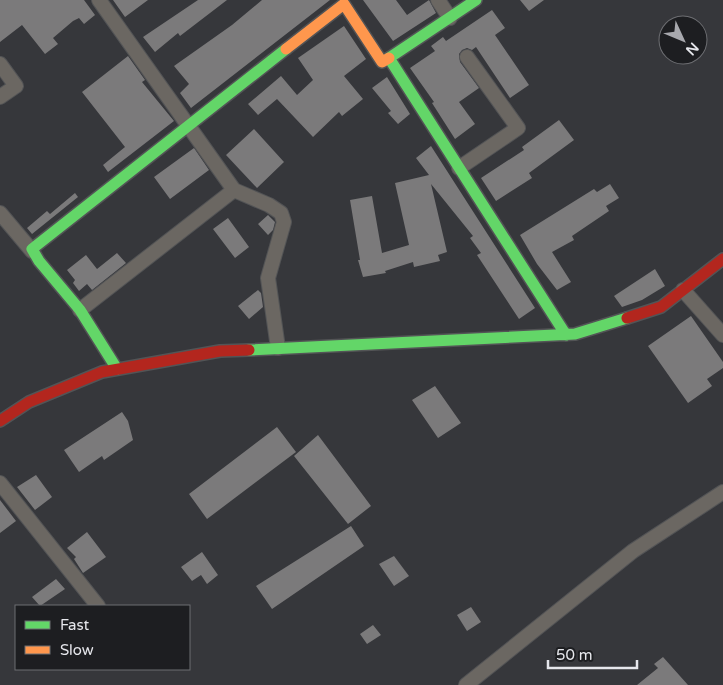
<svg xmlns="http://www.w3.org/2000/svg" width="723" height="685" viewBox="0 0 723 685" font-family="'Varela Round',sans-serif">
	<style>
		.building { fill: #7b7a7b }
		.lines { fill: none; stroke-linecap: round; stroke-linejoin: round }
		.street-casing { stroke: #535456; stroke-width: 16 }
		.fast-casing { stroke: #535456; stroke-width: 14 }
		.slow-casing { stroke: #535456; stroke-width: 14 }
		.jam-casing { stroke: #535456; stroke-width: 14 }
		.street { stroke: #6b6762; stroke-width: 14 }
		.fast { stroke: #63d668; stroke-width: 11 }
		.slow { stroke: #ff974d; stroke-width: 11 }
		.jam { stroke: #b3261e; stroke-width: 11 }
	</style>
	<rect width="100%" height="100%" fill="#36373b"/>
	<path class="building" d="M0 0H84L95 15 84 24 79 18 73 21 53 38 58 44 45 54 22 25 0 42Z
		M113 0H148L125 17Z
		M198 0H227L180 36 178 33 155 52 143 37Z
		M262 0H330L191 108 180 93 189 84 174 66 232 25Z
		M363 0H396L407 15 429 0 436 13 393 41Z
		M520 0H544L529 11Z
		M492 10 505 28 495 35 529 85 510 98 476 47 472 50 467 48 462 50 459 54 460 62 479 88 459 102 475 124 455 139 432 103 434 102 410 68 435 51 431 46 443 37 446 41Z
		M344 26 366 59 344 76 363 99 342 116 339 112 313 137 277 99 258 115 248 104 281 76 297 95 313 80 298 58Z
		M128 56 145 80 142 82 174 121 108 172 103 165 125 147 82 92Z
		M387 77 410 114 398 124 388 113 391 111 372 88Z
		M559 120 574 140 529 173 532 178 496 201 481 178 524 150 522 147Z
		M254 129 284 162 257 188 226 155Z
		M431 146 535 308 519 319 477 255 481 253 470 238 473 236 431 184 447 252 438 255 440 261 414 267 413 262 385 271 386 273 363 277 358 260H360L350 200 372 196 382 253 409 245 395 183 429 175 416 158Z
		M194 148 209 170 170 199 154 177Z
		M610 184 619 198 606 206 609 211 572 236 574 240 552 252 571 282 557 290 537 264 520 235 594 189 597 192Z
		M75 193 78 197 32 234 27 228 47 211 50 214Z
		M268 215 275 222 273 230 268 235 258 224Z
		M228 218 249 247 235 258 213 229Z
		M117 253 126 263 92 290 87 284 79 291 73 283 75 280 67 270 86 255 97 269Z
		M655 269 665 286 642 300 622 307 614 296Z
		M258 290 261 293 263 307 249 319 238 306Z
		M691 316 723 362V368L707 379 712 386 688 403 648 346Z
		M435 386 461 423 438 438 412 400Z
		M122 412 128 421 133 440 104 460 102 456 79 472 64 450Z
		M277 427 296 452 207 519 189 494Z
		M318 435 371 506 348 524 294 456Z
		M36 475 52 497 35 510 17 487Z
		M0 500 16 521 0 533Z
		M351 526 364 546 272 609 256 586Z
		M87 532 106 557 83 573 74 559 76 557 67 548Z
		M202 552 218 575 207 584 201 575 192 581 181 567Z
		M394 556 409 576 394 586 379 564Z
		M56 579 65 589 40 606 32 597Z
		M471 607 481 622 467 631 457 615Z
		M373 625 381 635 367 644 360 634Z
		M663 657 688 685H637L658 668 654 664Z"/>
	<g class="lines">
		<defs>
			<path id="street" d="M438 0 450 18
				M0 64 16 86 0 97
				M459 168 518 128 467 57
				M234 190 269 205 281 213 284 222 268 278 278 348
				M0 213 32 251
				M683 290 723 335
				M80 310 234 190 99 0
				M0 483 98 606
				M466 685 633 551 723 492"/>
			<path id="fast" d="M476 0 389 58 566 335
				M249 350 575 334 627 318
				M117 369 80 310 39 261 32 249 286 49"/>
			<path id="slow" d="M286 49 344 4 382 62 389 58"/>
			<path id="jam" d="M627 318 661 307 723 259
				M0 421 29 402 102 372 220 351 249 350"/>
		</defs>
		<use href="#street" class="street-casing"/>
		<use href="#fast" class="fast-casing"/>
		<use href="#slow" class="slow-casing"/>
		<use href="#jam" class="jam-casing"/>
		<use href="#street" class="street"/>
		<use href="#fast" class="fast"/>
		<use href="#slow" class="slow"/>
		<use href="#jam" class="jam"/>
	</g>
	<rect x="15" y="605" width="175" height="65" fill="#1d1e21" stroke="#6d6e72"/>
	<rect x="25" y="621" width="25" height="8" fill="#63d668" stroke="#6d6e72"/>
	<text x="60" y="630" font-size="15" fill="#e6e7ec">Fast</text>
	<rect x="25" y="646" width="25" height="8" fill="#ff974d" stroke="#6d6e72"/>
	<text x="60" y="655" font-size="15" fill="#e6e7ec">Slow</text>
	<g transform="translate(683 40) rotate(134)"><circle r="24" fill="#1d1e21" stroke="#6d6e72"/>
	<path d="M0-4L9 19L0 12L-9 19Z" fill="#a8a9ae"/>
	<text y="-8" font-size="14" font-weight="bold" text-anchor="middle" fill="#e6e7ec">N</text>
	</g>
	<path d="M548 660v8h89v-8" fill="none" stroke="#e6e7ec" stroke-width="2.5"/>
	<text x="556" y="660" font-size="15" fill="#e6e7ec" stroke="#1d1e21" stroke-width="4" paint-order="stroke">50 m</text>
</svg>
